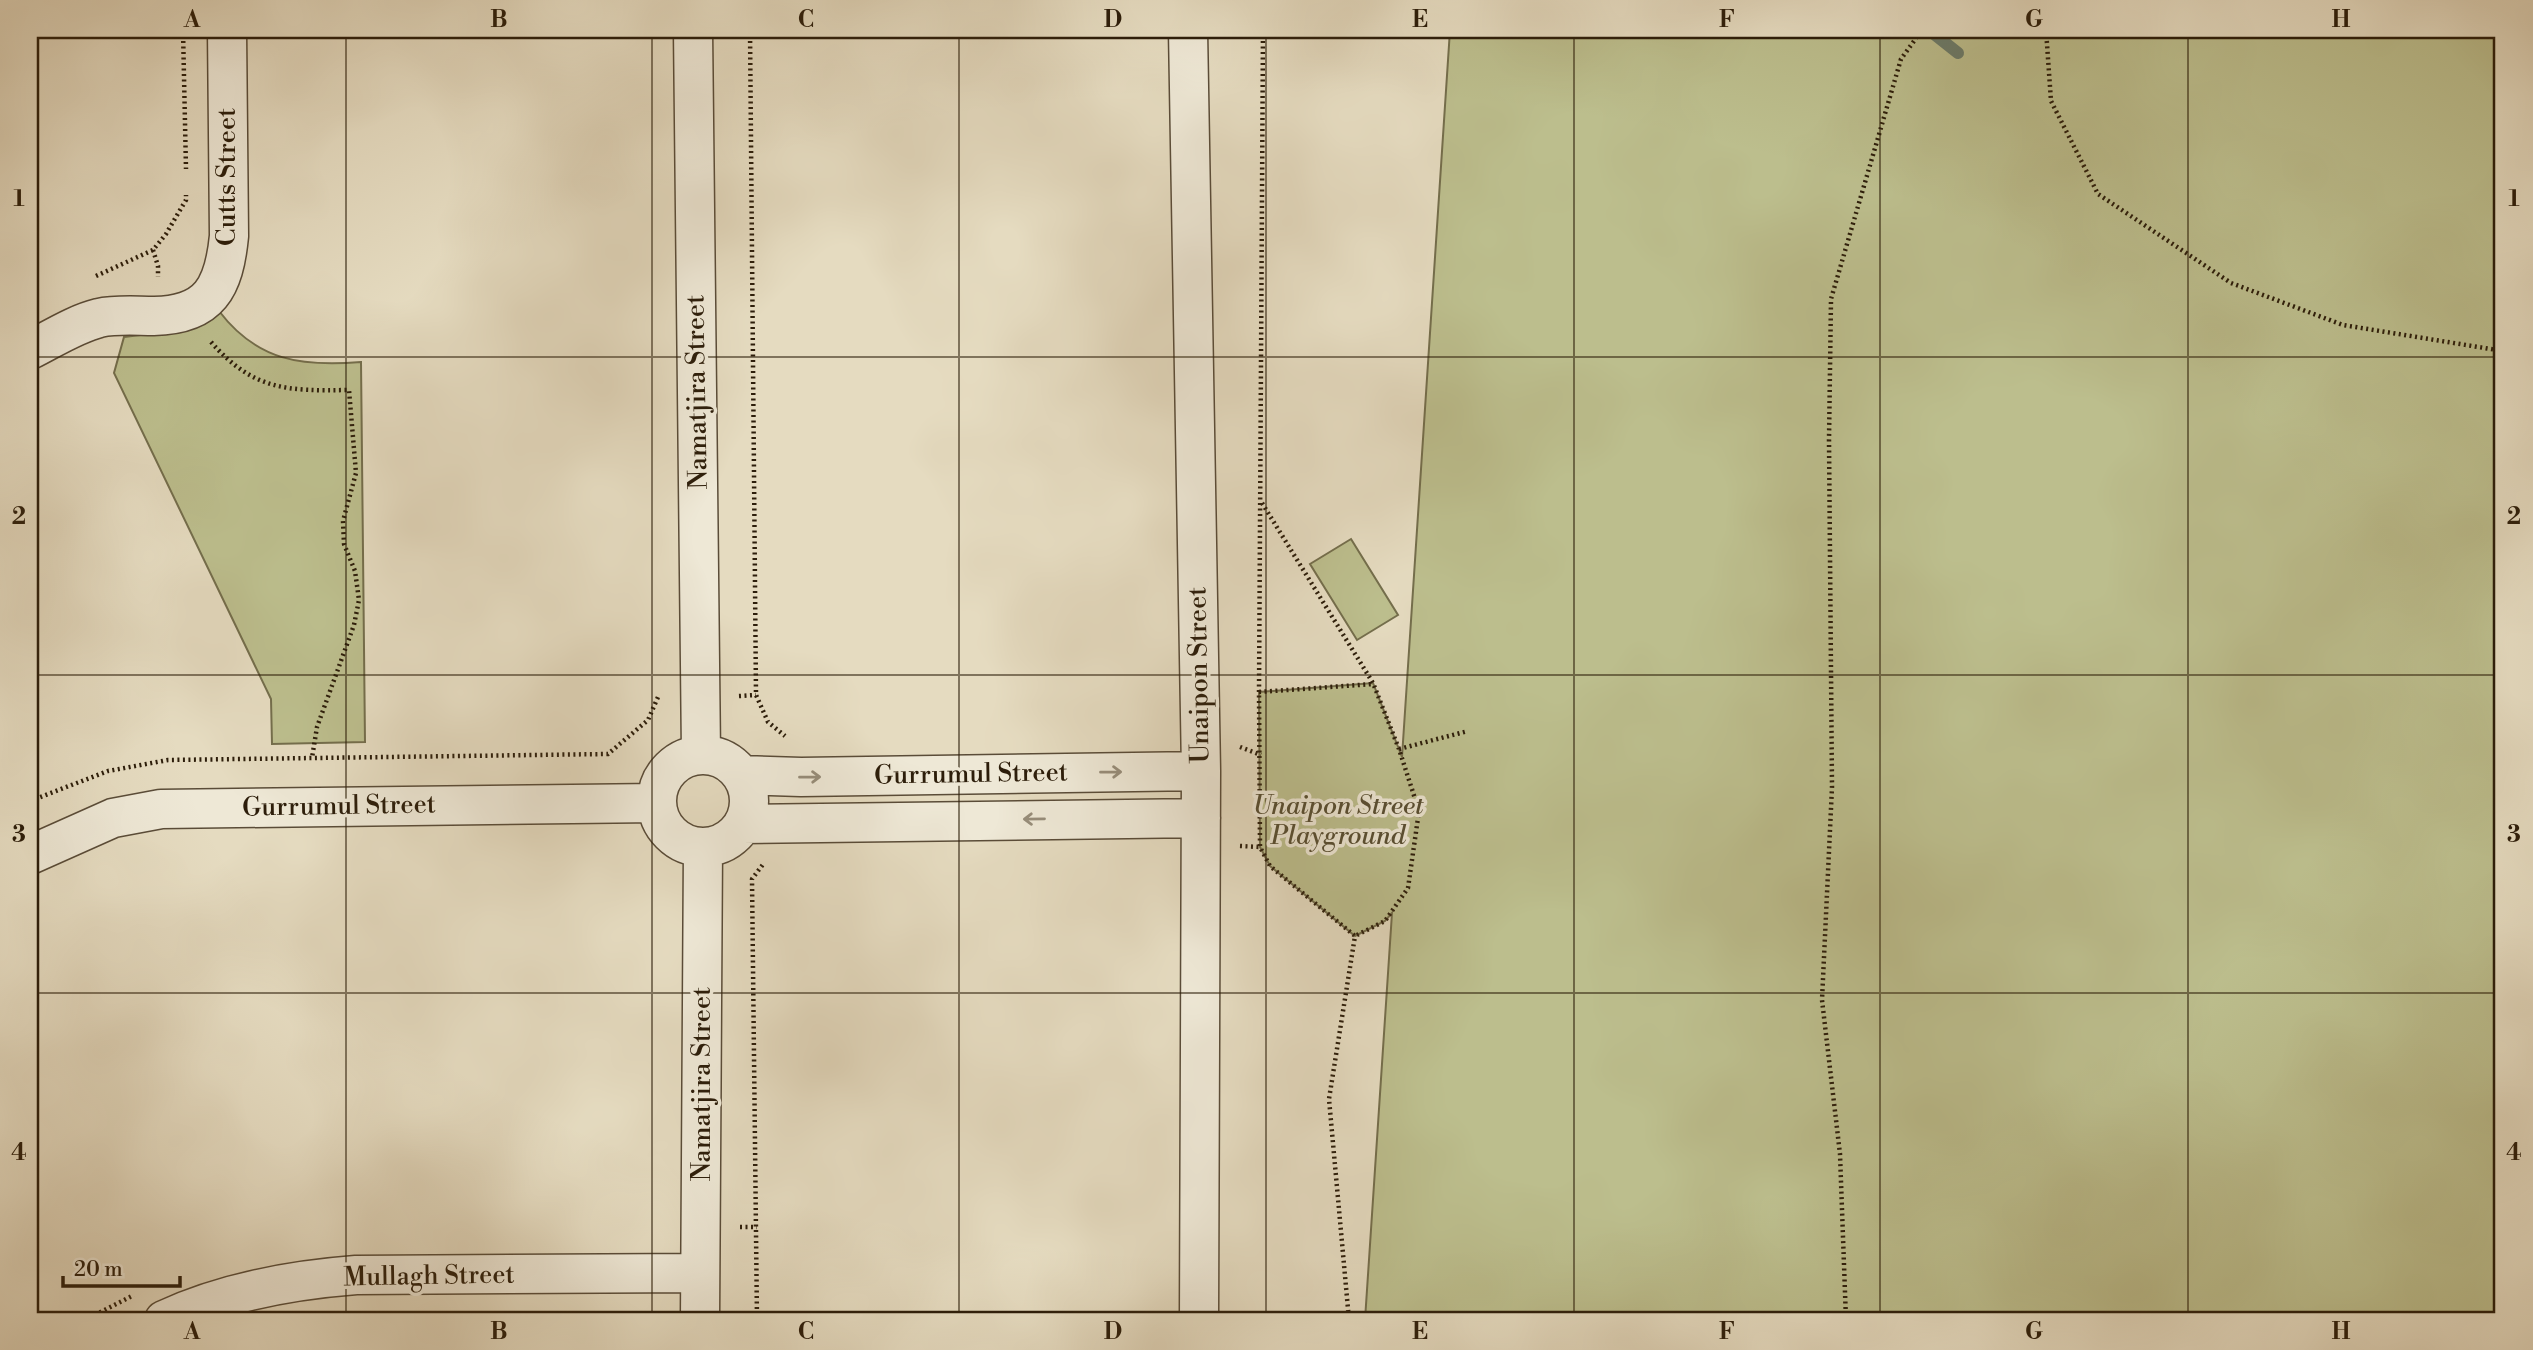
<svg xmlns="http://www.w3.org/2000/svg" width="2533" height="1350" viewBox="0 0 2533 1350" font-family="'Libre Bodoni',serif">
	<style>
		.green { fill: #bcbe8d; stroke: #746e4c; stroke-width: 2 }
		.lines { fill: none; stroke-linecap: round; stroke-linejoin: round }
		.stream { stroke: #6c7c6b; stroke-width: 12 }
		.minor-casing { stroke: #5a4c38; stroke-width: 41 }
		.path { stroke: #2c1d0a; stroke-width: 4.5; stroke-dasharray: 2 3.5; stroke-linecap: butt }
		.minor { stroke: #eee8d6; stroke-width: 38 }
		.oneway { stroke: #978d7a }
		.grid { fill: none; stroke: #2c1d0a; stroke-width: 2; stroke-opacity: 0.55 }
		.labels { text-anchor: middle; dominant-baseline: central; stroke-width: 7; stroke-linejoin: round; paint-order: stroke }
		.street-label { font-size: 26px; fill: #2c1d0a; stroke: #eee8d6 }
		.park-label { font-size: 26px; font-style: italic; fill: #574d31; stroke: #eee8d6 }
		.neatline { fill: none; stroke: #2c1d0a; stroke-width: 2.5 }
		.grid-label { font-size: 23px; text-anchor: middle; font-weight: bold; fill: #2c1d0a }
	</style>
	<rect width="100%" height="100%" fill="#e5dbc0"/>
	<filter id="stains"><feTurbulence type="fractalNoise" baseFrequency=".00286" numOctaves="4"/><feColorMatrix values="0 0 0 0 .2 0 0 0 0 .09 0 0 0 0 .02 0 0 0 .5 -.17"/></filter>
	<radialGradient id="worn" r=".72"><stop offset=".6" stop-color="#630" stop-opacity="0"/><stop offset="1" stop-color="#630" stop-opacity=".3"/></radialGradient>
	<path class="green" d="M1450 30H2503V1320H1365L1392 913 1385 921 1355 936 1270 866 1260 847 1259 692 1373 683 1402 757Z
		M219 311C257 361 302 367 361 362L365 742 272 744 271 699 114 373 124 337 173 331Z
		M1351 539 1398 615 1357 640 1310 564Z"/>
	<g class="lines">
		<path class="stream" d="M1929 30 1958 53"/>
		<defs>
			<path id="minor" d="M693 30 701 754
				M1188 30 1201 771 1199 1320
				M30 350C52 339 75 324 99 318 117 314 136 316 154 316 210 315 224 287 229 236L227 30
				M657 801a46 46 0 1 1 92 0a46 46 0 1 1-92 0Z
				M742 775 801 777 1201 771
				M743 824 1201 818
				M30 855 113 818 161 809 657 803
				M164 1320C224 1292 291 1280 356 1275L700 1273
				M700 1320 703 847"/>
		</defs>
		<use href="#minor" class="minor-casing"/>
		<path class="path" d="M183 30 186 169
			M750 30 756 695 768 722 785 736
			M1263 30 1259 692 1260 847 1270 866 1355 936 1329 1099 1349 1320
			M2046 30 2051 101 2098 194 2231 283 2343 325 2503 351
			M153 250 158 266V277
			M96 276 153 250 166 234 186 200V195
			M211 342C254 391 288 391 349 390L356 473 343 521 344 544 355 571 359 600 354 625 317 727 312 758
			M1262 503 1373 683 1399 749 1419 811 1408 888 1385 921 1355 936
			M1259 692 1373 684
			M739 696 756 695
			M1240 747 1261 755
			M1399 749 1468 731
			M30 801 108 771 168 760 608 754 648 720 658 697H660
			M1240 846 1260 847
			M740 1227H757
			M85 1320 134 1295
			M757 1320 752 879 764 863
			M1846 1320 1840 1154 1822 1000 1832 787 1829 440 1831 299 1901 59 1922 30"/>
		<use href="#minor" class="minor"/>
	</g>
	<defs><path id="oneway-shaft" d="M-6 0H5M1.5-3L5.5 0L1.5 3" fill="none" stroke-width="1.6" stroke-linecap="round" stroke-linejoin="round" transform="scale(1.75)"/></defs>
	<g class="oneway">
		<use href="#oneway-shaft" transform="translate(1111 772) rotate(-1)"/>
		<use href="#oneway-shaft" transform="translate(810 777) rotate(-1)"/>
		<use href="#oneway-shaft" transform="translate(1034 819) rotate(179)"/>
	</g>
	<path class="grid" d="M346 30V1320M652 30V1320M959 30V1320M1266 30V1320M1574 30V1320M1880 30V1320M2188 30V1320M30 357H2503M30 675H2503M30 993H2503"/>
	<g class="labels">
		<g class="street-label">
			<text transform="translate(227 177) rotate(-90)">Cutts Street</text>
			<text transform="translate(697 392) rotate(-91)">Namatjira Street</text>
			<text transform="translate(1199 675) rotate(-91)">Unaipon Street</text>
			<text transform="translate(971 774) rotate(-1)">Gurrumul Street</text>
			<text transform="translate(339 806) rotate(-1)">Gurrumul Street</text>
			<text transform="translate(702 1084) rotate(-90)">Namatjira Street</text>
			<text transform="translate(429 1276) rotate(-1)">Mullagh Street</text>
		</g>
		<g class="park-label">
			<text x="1338" y="806">Unaipon Street<tspan x="1338" dy="30">Playground</tspan></text>
		</g>
	</g>
	<rect width="2533" height="1350" fill="none" stroke="#e5dbc0" stroke-width="77"/>
	<path d="M63 1276v10h117v-10" fill="none" stroke="#2c1d0a" stroke-width="3.5"/>
	<text x="74" y="1276" font-size="21" fill="#2c1d0a" stroke="#eee8d6" stroke-width="5" paint-order="stroke">20 m</text>
	<rect x="38" y="38" width="2456" height="1274" class="neatline"/>
	<g class="grid-label">
		<text x="192" y="27">A</text>
		<text x="499" y="27">B</text>
		<text x="806" y="27">C</text>
		<text x="1113" y="27">D</text>
		<text x="1420" y="27">E</text>
		<text x="1727" y="27">F</text>
		<text x="2034" y="27">G</text>
		<text x="2341" y="27">H</text>
		<text x="19" y="206">1</text>
		<text x="2514" y="206">1</text>
		<text x="19" y="524">2</text>
		<text x="2514" y="524">2</text>
		<text x="19" y="842">3</text>
		<text x="2514" y="842">3</text>
		<text x="19" y="1160">4</text>
		<text x="2514" y="1160">4</text>
		<text x="192" y="1339">A</text>
		<text x="499" y="1339">B</text>
		<text x="806" y="1339">C</text>
		<text x="1113" y="1339">D</text>
		<text x="1420" y="1339">E</text>
		<text x="1727" y="1339">F</text>
		<text x="2034" y="1339">G</text>
		<text x="2341" y="1339">H</text>
	</g>
	<rect width="100%" height="100%" filter="url(#stains)"/>
	<rect width="100%" height="100%" fill="url(#worn)"/>
</svg>
